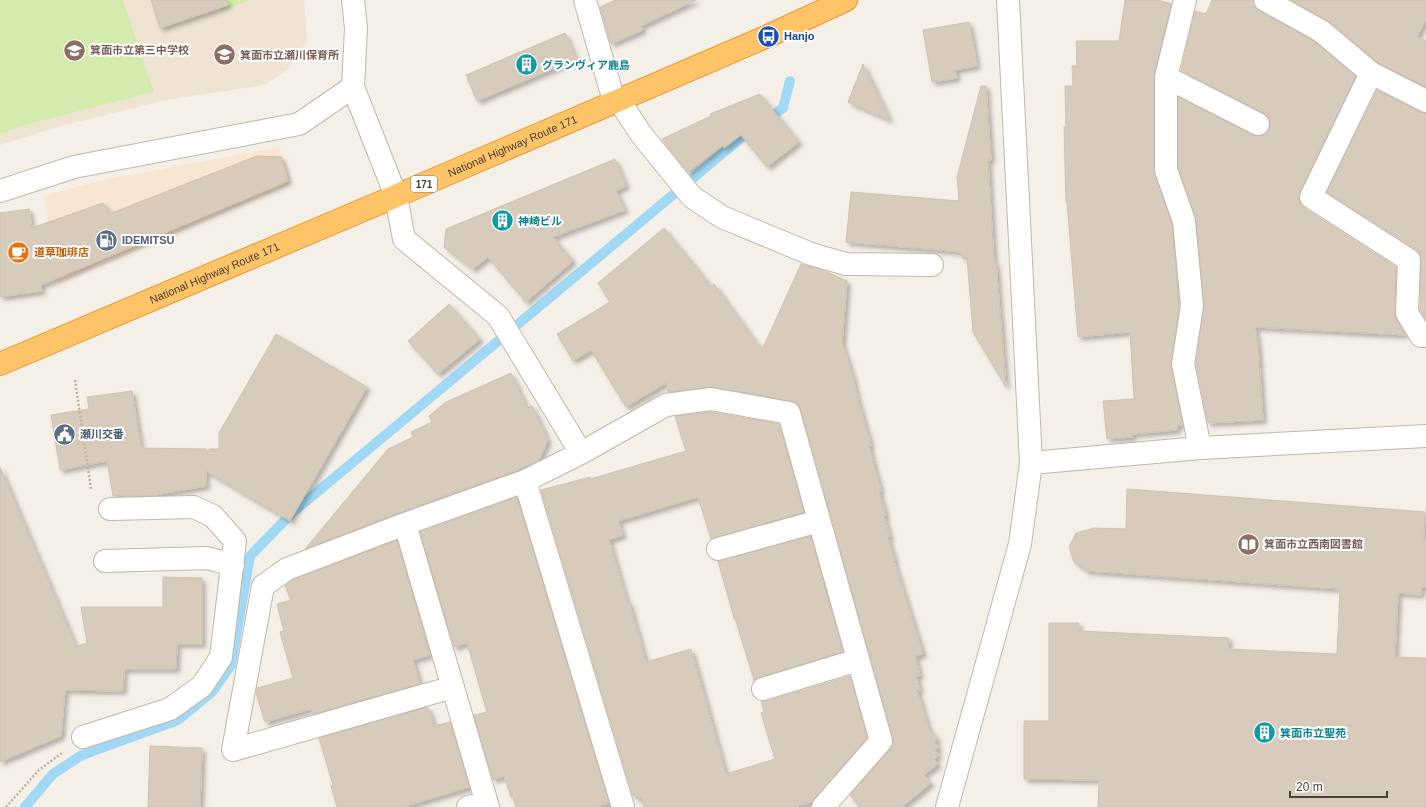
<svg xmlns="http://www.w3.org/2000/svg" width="1426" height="807" viewBox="0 0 1426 807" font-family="Arial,'Noto Sans JP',sans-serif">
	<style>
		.commercial { fill: #f8e5d2 }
		.education { fill: #efe4d1 }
		.green { fill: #d4ebae }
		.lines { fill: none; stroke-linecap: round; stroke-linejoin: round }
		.stream { stroke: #a0d8f5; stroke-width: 10 }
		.building { fill: #d7cbbc; stroke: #d2c2af; filter: url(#shadow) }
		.minor-casing { stroke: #c1b7a9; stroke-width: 24 }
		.highway-casing { stroke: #e7982f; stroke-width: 24 }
		.path { stroke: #c4b29a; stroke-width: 2.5; stroke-dasharray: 2 2; stroke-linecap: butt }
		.minor { stroke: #fff; stroke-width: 22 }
		.highway { stroke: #ffc368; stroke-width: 22 }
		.labels { text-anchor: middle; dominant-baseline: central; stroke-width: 4; stroke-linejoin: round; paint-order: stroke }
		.shield { fill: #fff; stroke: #7f7972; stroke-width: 1 }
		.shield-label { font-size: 10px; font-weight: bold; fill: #484036 }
		.transit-label { font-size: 11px; font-weight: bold; fill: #164399; stroke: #fff; text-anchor: start }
		.education-label { font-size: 11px; font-weight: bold; fill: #785e54; stroke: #fff; text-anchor: start }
		.culture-label { font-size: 11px; font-weight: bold; fill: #0d838f; stroke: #fff; text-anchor: start }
		.street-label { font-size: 11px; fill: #484036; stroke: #fff }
		.service-label { font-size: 11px; font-weight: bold; fill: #4e5e75; stroke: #fff; text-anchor: start }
		.food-label { font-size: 11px; font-weight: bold; fill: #c56008; stroke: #fff; text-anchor: start }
	</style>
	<defs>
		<filter id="shadow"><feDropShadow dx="3.5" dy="3.5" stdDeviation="2" flood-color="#0004"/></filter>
	</defs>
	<rect width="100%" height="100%" fill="#f5f0e7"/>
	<path class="commercial" d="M279 147 293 183 58 285 44 196 97 181Z"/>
	<path class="education" d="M0 0H304L307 41 289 69 264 85 166 100 61 126 0 145Z"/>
	<path class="green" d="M0 0H123L154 92 32 123 0 134Z
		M216 0H251L220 11Z"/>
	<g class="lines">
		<path class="stream" d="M25 807 53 774 82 755 178 720 212 692 231 665 250 556 292 513 741 138 783 108 790 81"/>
	</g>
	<path class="building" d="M151 0H227L228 5 160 28Z
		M615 0H696L641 26 643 30 611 44 600 7Z
		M1125 0H1158L1171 4 1154 77V170L1172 224 1179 306 1171 366 1183 425H1177V430L1132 434 1133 437 1107 439 1103 401 1134 399 1130 332 1078 337 1067 202H1066L1064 127H1066L1065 86H1073L1072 66H1077L1076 41H1119Z
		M1212 0H1253L1254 6 1259 11 1314 41 1356 76 1300 192 1299 198 1300 203 1304 208 1396 267 1395 313 1396 320 1406 335 1255 327 1258 345 1263 420 1208 423 1196 364 1204 305 1196 220 1178 168V97L1253 135 1259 136 1265 134 1269 130 1270 124 1269 118 1264 113 1181 70 1195 11 1206 14Z
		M1291 0H1426V20L1417 37 1426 41V87L1378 63 1329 21Z
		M969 22 977 66 955 70 957 78 932 82 923 30Z
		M565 33 576 59 477 101 466 75Z
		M863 64 890 120 848 102Z
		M981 86H986L991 160H988L994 263H996L1006 387 973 332 967 258 963 259 962 252 846 242 851 192 959 201 957 177Z
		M1377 90 1420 112 1426 113V320L1420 310 1421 260 1420 254 1416 249 1327 192Z
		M760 94 799 142 767 167 741 135 724 148 723 145 688 172 662 139 711 116 710 114Z
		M257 156 281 157 288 181 41 285 42 291 0 297V213L29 209 32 228 103 203 109 214Z
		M615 159 626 186 616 191 625 210 553 237 573 261 526 302 488 257 473 269 444 247 446 229Z
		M664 228 711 286 714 284 762 350 801 264 827 272 847 281 842 343 853 377 858 400 871 446H869L881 491 879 492 886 515 884 516 890 537 888 538 895 561H894L923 654 915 656 920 676H916L920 690H917L929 729 938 739 934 742 939 747 935 750 939 755 934 759 938 764 924 775 931 783 902 807H860L850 795 890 749 893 744V738L801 410 798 404 791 401 713 387 668 392 666 383 626 407 591 350 573 361 557 334 610 302 598 283Z
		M449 304 480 339 438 374 408 341Z
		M276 334 367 387 290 521 206 471V486L149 496H124L123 495 113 496 107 461 60 470 51 415 89 409 87 397 132 391 141 448 206 449V454L209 449H219V433Z
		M511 373 527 408 532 406 548 440 539 460 520 469 401 512 305 549 388 449 413 437 411 432 432 422 429 416 446 402Z
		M711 412 779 424 804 512 711 539 698 497 618 521 623 535 609 540 627 602H629L646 662 691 649 726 774 775 759 761 713 764 712 761 701H767L850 676 867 738 812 802 794 807H644L641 798 637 799 636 795 633 796 541 490 590 477V479L686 451 675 416Z
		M0 467 76 647 87 643 81 607H163V577L202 578V644H177L176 669H124L123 691 65 690 61 736 0 762Z
		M1127 489 1425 512 1424 541H1426V587H1421V595L1398 593 1395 657 1426 658V807H1098L1099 780 1024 779V721H1049V623H1079V631L1229 638 1228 649 1337 654 1340 589 1087 571 1074 562 1069 547 1076 533 1094 528 1126 529Z
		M517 497 609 803 596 807H516L513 797H511L504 776 493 780 474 715 487 712 467 643 454 647 420 532Z
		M811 536 843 652 759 677 754 680 735 618H734L718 561Z
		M397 540 430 655 413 660 420 684 312 714 311 709 265 722 256 693 257 688 293 678 280 632 284 631 277 604 291 600 285 586 293 580Z
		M427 707 428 710H429L434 726 450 722 469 787 404 807H337L331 786 333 785 319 738Z
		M150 746 202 748 200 807H148Z"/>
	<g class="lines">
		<defs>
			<path id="minor" d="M353 0 356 28 353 87 396 196 404 239 498 316 581 453
				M585 0 614 101
				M1185 0 1166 77V170L1184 221 1192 306 1183 364 1200 448
				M1265 0 1321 31 1371 73 1426 101
				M1371 73 1311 197 1409 260 1407 313 1421 336H1426
				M1166 77 1258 124
				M618 99 641 134 692 197 722 217 811 254 846 264 932 265
				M0 191 74 167 299 124 353 87
				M1031 463 1200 448 1426 436
				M525 481 623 807
				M405 524 287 569 263 586 233 750 453 687
				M718 549 819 521
				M105 561 207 558 233 565
				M763 689 858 660
				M83 737 170 709 202 686 221 657 235 541 213 516 194 507 110 509
				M468 807 486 802
				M488 807 405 524 525 481 581 453 666 405 711 399 789 413 881 741 823 807
				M947 807 1020 544 1031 463 1008 0"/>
			<g id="highway">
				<path id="s1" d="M0 364 396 196 768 36 846 0"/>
			</g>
		</defs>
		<use href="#minor" class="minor-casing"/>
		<use href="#highway" class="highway-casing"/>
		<path class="path" d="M75 380 91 489
			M6 807 39 770 62 753"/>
		<use href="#minor" class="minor"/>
		<use href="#highway" class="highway"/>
	</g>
	<defs>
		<symbol id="bus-disc" viewBox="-11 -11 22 22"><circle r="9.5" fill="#1a4fb4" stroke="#fff"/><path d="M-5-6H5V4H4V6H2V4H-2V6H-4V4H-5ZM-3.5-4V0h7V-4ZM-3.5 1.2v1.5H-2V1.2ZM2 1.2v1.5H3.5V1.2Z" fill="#fff"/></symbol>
		<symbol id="school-disc" viewBox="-11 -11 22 22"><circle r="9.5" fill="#8d6e63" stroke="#fff"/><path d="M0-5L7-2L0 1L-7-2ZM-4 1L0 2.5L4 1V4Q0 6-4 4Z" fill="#fff"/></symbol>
		<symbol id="building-disc" viewBox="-11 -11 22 22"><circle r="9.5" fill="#0f9aa8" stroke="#fff"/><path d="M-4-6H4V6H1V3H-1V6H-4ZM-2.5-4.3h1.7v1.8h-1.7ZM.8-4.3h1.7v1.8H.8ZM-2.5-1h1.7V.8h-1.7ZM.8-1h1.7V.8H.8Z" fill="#fff"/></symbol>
		<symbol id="fuel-disc" viewBox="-11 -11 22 22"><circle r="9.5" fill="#5c6f8a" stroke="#fff"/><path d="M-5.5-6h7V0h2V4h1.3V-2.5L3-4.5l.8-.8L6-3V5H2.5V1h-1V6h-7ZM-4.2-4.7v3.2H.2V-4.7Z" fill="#fff"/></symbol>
		<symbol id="cafe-disc" viewBox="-11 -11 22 22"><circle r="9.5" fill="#e8710a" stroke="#fff"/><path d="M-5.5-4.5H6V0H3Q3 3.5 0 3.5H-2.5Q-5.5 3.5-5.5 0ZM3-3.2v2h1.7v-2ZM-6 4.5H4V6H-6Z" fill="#fff"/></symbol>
		<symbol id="civic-disc" viewBox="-11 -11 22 22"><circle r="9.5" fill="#5c6f8a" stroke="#fff"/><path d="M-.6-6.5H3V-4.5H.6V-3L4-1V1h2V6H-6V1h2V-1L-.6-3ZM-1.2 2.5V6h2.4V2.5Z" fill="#fff"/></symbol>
		<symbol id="library-disc" viewBox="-11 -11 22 22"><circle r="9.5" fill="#8d6e63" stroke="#fff"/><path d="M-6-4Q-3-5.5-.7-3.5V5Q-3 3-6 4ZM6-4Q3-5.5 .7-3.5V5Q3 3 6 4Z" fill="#fff"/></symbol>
	</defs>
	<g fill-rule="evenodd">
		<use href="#bus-disc" x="756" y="24" width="25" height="25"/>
		<use href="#school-disc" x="62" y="38" width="25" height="25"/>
		<use href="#school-disc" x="212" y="42" width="25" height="25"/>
		<use href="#building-disc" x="514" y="52" width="25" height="25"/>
		<use href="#building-disc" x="490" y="208" width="25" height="25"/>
		<use href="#fuel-disc" x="94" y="228" width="25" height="25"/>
		<use href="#cafe-disc" x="6" y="240" width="25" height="25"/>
		<use href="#civic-disc" x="52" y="422" width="25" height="25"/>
		<use href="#library-disc" x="1236" y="532" width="25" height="25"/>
		<use href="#building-disc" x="1252" y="720" width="25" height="25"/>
	</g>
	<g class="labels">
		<rect class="shield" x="411" y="176" width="26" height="16" rx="3"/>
		<g class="shield-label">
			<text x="424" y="184">171</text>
		</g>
		<g class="transit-label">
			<text x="784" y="36">Hanjo</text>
		</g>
		<g class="education-label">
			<text x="90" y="50">箕面市立第三中学校</text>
			<text x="240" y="55">箕面市立瀬川保育所</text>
			<text x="1264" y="544">箕面市立西南図書館</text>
		</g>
		<g class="culture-label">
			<text x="542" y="65">グランヴィア鹿島</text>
			<text x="518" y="221">神崎ビル</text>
			<text x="1280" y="733">箕面市立聖苑</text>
		</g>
		<g class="street-label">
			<text stroke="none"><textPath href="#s1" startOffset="557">National Highway Route 171</textPath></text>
			<text stroke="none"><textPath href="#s1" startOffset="233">National Highway Route 171</textPath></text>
		</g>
		<g class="service-label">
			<text x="122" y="240">IDEMITSU</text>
			<text x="80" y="434">瀬川交番</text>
		</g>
		<g class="food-label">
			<text x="34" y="252">道草珈琲店</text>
		</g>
	</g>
	<path d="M1290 791v6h97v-6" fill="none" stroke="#484036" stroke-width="2"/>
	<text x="1296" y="791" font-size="12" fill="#484036" stroke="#ffffff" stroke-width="3" paint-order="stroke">20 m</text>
</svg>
